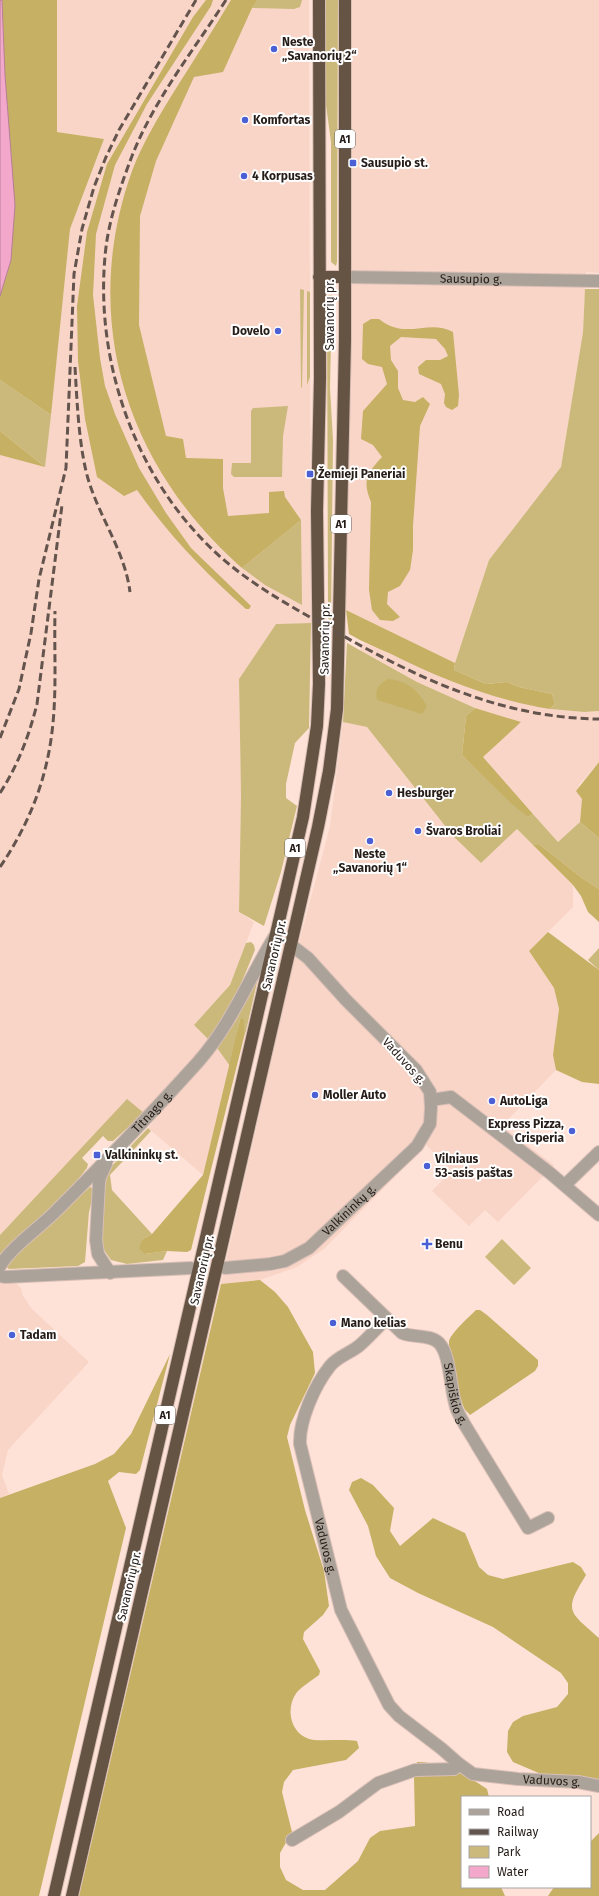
<svg xmlns="http://www.w3.org/2000/svg" width="599" height="1896" viewBox="0 0 599 1896" font-family="'Fira Sans',sans-serif">
	<style>
		.built { fill: #f9d5c7 }
		.green { fill: #cbb97b }
		.forest { fill: #c5b064 }
		.water { fill: #f3a8cb; stroke: #b67e95 }
		.lines { fill: none; stroke-linecap: round; stroke-linejoin: round }
		.minor-casing { stroke: #d8beb5; stroke-width: 14 }
		.highway-casing { stroke: #d8beb5; stroke-width: 14 }
		.minor { stroke: #aba39a; stroke-width: 12 }
		.highway { stroke: #655443; stroke-width: 12 }
		.rail { stroke: #64544e; stroke-width: 3; stroke-dasharray: 8 4; stroke-linecap: butt }
		.poi-dot { fill: #4c60d5; stroke: #fff; stroke-width: 1.5 }
		.labels { text-anchor: middle; dominant-baseline: central; stroke-width: 4; stroke-linejoin: round; paint-order: stroke }
		.shield { fill: #fff; stroke: #67605d; stroke-width: 1 }
		.shield-label { font-size: 11px; font-weight: bold; fill: #261c18 }
		.poi-label { font-size: 12px; font-weight: bold; fill: #261c18; stroke: #fff; text-anchor: start }
		.street-label { font-size: 12px; fill: #261c18; stroke: #fff }
	</style>
	<rect width="100%" height="100%" fill="#ffe2d7"/>
	<path class="built" d="M57 0H309L311 623 276 624 239 679 241 795 239 912 254 922 230 985 194 1025 217 1048 230 1066 203 1175 148 1128 154 1121 127 1100 0 1235V455L45 466 70 229 104 139 57 132Z
		M348 0H599V273L586 272 583 332 561 467 489 560 455 663 346 610Z
		M364 643 463 685 507 699 550 709 584 712 599 711V762L579 785 582 799 580 822 558 842 483 757 521 722 475 708 417 682 360 650Z
		M343 721 367 727 453 836 481 863 517 829 573 885V907L529 951 554 988 559 1009 553 1055 556 1070 502 1126 554 1165 498 1222 485 1210 469 1226 432 1191 452 1170 426 1145 324 1249 297 1267 260 1280 221 1284 294 961 330 826Z
		M0 1269 21 1288 22 1294 31 1308 89 1362 8 1450 2 1475 9 1494 0 1498Z"/>
	<path class="green" d="M258 0H302L300 7 294 9 252 8Z
		M326 0H338L337 262 336 266 331 262V142L326 105Z
		M300 289 304 290 302 388 301 387Z
		M585 289H599V711L584 712 550 709 555 704 552 694 519 687 507 682 486 684 454 670 455 663 489 560 561 467 583 332Z
		M307 291 310 292V377L307 385Z
		M328 295H332L330 388 333 440 331 620 328 619 327 298Z
		M0 380 51 415 45 467 0 431Z
		M288 406 283 436 282 477H234L231 474 232 463H251V411L253 408Z
		M301 520 302 605 265 585 242 568Z
		M311 623 309 728 295 743 286 784V798L297 806 281 872 264 926 239 912 241 795 239 679 276 624Z
		M347 643 417 682 475 708 466 716 462 755 528 817 533 814 558 842 580 822 599 838V889L582 878 540 845H533L517 829 481 863 453 836 367 727 343 722Z
		M251 942 254 945 255 950 235 998 209 1040 194 1025 230 985 246 943Z
		M599 948V970L588 960Z
		M260 969 246 1031 244 1037V1020H240L230 1066 217 1048 237 1019Z
		M127 1099 144 1113 113 1141H108L103 1136 82 1158 88 1164 87 1168 66 1195 0 1258V1235Z
		M148 1128 151 1131 110 1175 112 1190 152 1234 143 1239 145 1254 167 1251 163 1260 127 1264 111 1260 104 1250 103 1244V1180L107 1171Z
		M90 1187 93 1188 94 1203 91 1204 89 1212 85 1262 78 1266 9 1269 6 1267 21 1247Z
		M502 1239 531 1268 514 1285 485 1257Z"/>
	<path class="forest" d="M2 0H57V132L104 139 70 229 51 415 0 380V296L11 260Z
		M206 0H213L211 6 147 104 115 165 96 234 93 295 100 358 105 386 115 414 139 468 166 513 191 548 251 606 249 609H246C205 573 169 535 137 490L124 496 97 477 85 419 78 361 77 306 87 232 107 164 193 17Z
		M231 0H258L252 8 223 72 194 77 156 161 140 216 139 325 166 436 183 439 186 458 223 459V488L228 516 269 513V492L284 491 285 497 301 520 242 568C126 466 79 319 132 171 143 142 159 116 175 90 194 60 213 30 231 0Z
		M371 319H379C406 341 428 318 453 332L459 395 458 406 452 410 446 407 444 403 445 394 441 384 419 374 418 367 426 360H440L448 356 445 349 436 339 401 337 390 346 391 360 398 371V388L403 400 415 402 423 397 430 404 420 426 413 526V550L410 570 400 586 388 592 387 604 400 617 393 621 380 620 372 610 369 590 371 502C362 481 367 473 382 457L373 445 361 439 363 411 387 384 382 367 368 364 362 359 363 324Z
		M0 431 45 467 0 455Z
		M346 610 455 663 454 670 486 684 507 682 519 687 552 694 555 704 550 709C494 700 441 679 391 654 377 648 363 642 349 634Z
		M388 679C407 681 417 689 427 706L422 714 377 700C375 689 378 685 388 679Z
		M475 708 521 722 483 757 533 814 528 817 513 805 462 755 466 716Z
		M599 762V838L580 822 582 799 576 791Z
		M533 845H540L582 878 599 889V922L588 912 581 896 573 885Z
		M548 932 599 970V1084L582 1082 556 1070 553 1055 559 1009 554 988 529 951Z
		M242 1018 244 1020V1037L191 1250 187 1252 167 1251 145 1254 139 1248 143 1239 152 1234 203 1175 240 1020Z
		M260 1280 275 1292 288 1307 313 1352 315 1373 290 1425 287 1437 305 1510 324 1571 329 1606 323 1615 304 1632 303 1639 320 1671 319 1675C312 1680 303 1686 297 1692 284 1709 291 1737 314 1740 328 1741 343 1739 357 1741L359 1748 346 1760 293 1770 284 1782 282 1792 292 1832 280 1853V1867L286 1880 303 1890H325L358 1861 370 1838 380 1831 415 1826 414 1778 417 1762C443 1762 466 1775 487 1789L489 1797H462V1887H501L505 1896H79L221 1284Z
		M476 1310H480L487 1315 538 1360V1366L535 1371 470 1415C469 1413 467 1412 466 1411 460 1404 448 1349 449 1341 451 1333 470 1316 476 1310Z
		M170 1354 140 1470 136 1474 119 1472 108 1481 126 1528 39 1896H0V1498L95 1464 114 1454 131 1434Z
		M361 1478 373 1485 394 1508 390 1531 400 1546 433 1518 465 1533 479 1567 488 1575 503 1579 573 1562 581 1567 586 1575C563 1612 569 1611 599 1638V1784L548 1777 513 1762 507 1752 508 1731 513 1722 523 1716 557 1707 568 1694V1683L561 1673 493 1627 418 1593 390 1578 376 1556 368 1526 349 1490 352 1482Z
		M599 1833V1896H548L554 1887H590V1842Z"/>
	<path class="water" d="M0 0H2L5 75 15 205 11 260 0 296Z"/>
	<g class="lines">
		<defs>
			<g id="minor">
				<path id="s1" d="M344 277 599 281"/>
				<path d="M431 1100 451 1097 550 1173 599 1215"/>
				<path d="M106 1164 100 1177 99 1183 96 1240 98 1254 110 1273"/>
				<path d="M565 1185 599 1152"/>
				<path id="s2" d="M0 1266C13 1245 41 1227 58 1209 106 1161 153 1112 198 1062 231 1025 249 978 275 936"/>
				<path id="s3" d="M225 1268 270 1264 285 1261 309 1248 417 1146 430 1124 431 1107 430 1092 416 1070 346 1000 308 958 291 945"/>
				<path d="M0 1276 5 1277 191 1268"/>
				<path id="s4" d="M343 1276 402 1333C413 1338 430 1334 439 1343 451 1355 450 1393 457 1410 462 1422 471 1434 477 1445 494 1473 511 1500 528 1528L548 1518"/>
				<path id="s5" d="M386 1319C377 1328 369 1337 360 1345 351 1353 338 1356 330 1366 315 1385 299 1420 300 1444L341 1610 389 1705 399 1716 442 1749 459 1764 473 1774 518 1779 578 1782 599 1786"/>
				<path d="M292 1840 339 1812 378 1783 415 1770 454 1769 459 1764"/>
			</g>
			<path id="highway" d="M319 277H344
				M54 1896 303 817 317 726 319 684 317 511 320 378 319 0
				M72 1896 318 827 329 771 337 709 345 340V0"/>
		</defs>
		<use href="#minor" class="minor-casing"/>
		<use href="#highway" class="highway-casing"/>
		<use href="#minor" class="minor"/>
		<use href="#highway" class="highway"/>
		<path class="rail" d="M226 0C193 51 154 100 132 156 121 185 110 216 106 247 93 356 133 475 214 551 248 583 290 606 331 629 415 677 500 718 599 719
			M75 367C77 401 79 453 90 485 102 521 125 553 130 592
			M0 738 19 689 31 633 39 579 66 468 74 274 82 229 94 187 106 157 119 130 196 0
			M0 793C18 765 29 736 37 704L62 505
			M0 867C28 826 46 782 52 732 57 692 54 651 55 611"/>
	</g>
	<g class="poi-dot">
		<circle cx="274" cy="49" r="4"/>
		<circle cx="245" cy="120" r="4"/>
		<rect x="349" y="159" width="8" height="8" rx="2"/>
		<circle cx="244" cy="176" r="4"/>
		<circle cx="278" cy="331" r="4"/>
		<rect x="306" y="470" width="8" height="8" rx="2"/>
		<circle cx="389" cy="793" r="4"/>
		<circle cx="418" cy="831" r="4"/>
		<circle cx="370" cy="841" r="4"/>
		<circle cx="315" cy="1095" r="4"/>
		<circle cx="492" cy="1101" r="4"/>
		<circle cx="572" cy="1131" r="4"/>
		<rect x="93" y="1151" width="8" height="8" rx="2"/>
		<circle cx="427" cy="1166" r="4"/>
		<path d="M425 1238h4v4h4v4h-4v4h-4v-4h-4v-4h4z"/>
		<circle cx="333" cy="1323" r="4"/>
		<circle cx="12" cy="1335" r="4"/>
	</g>
	<g class="labels">
		<g class="shield">
			<rect x="335" y="130" width="20" height="18" rx="3"/>
			<rect x="331" y="515" width="20" height="18" rx="3"/>
			<rect x="285" y="839" width="20" height="18" rx="3"/>
			<rect x="155" y="1406" width="20" height="18" rx="3"/>
		</g>
		<g class="shield-label">
			<text x="345" y="139">A1</text>
			<text x="341" y="524">A1</text>
			<text x="295" y="848">A1</text>
			<text x="165" y="1415">A1</text>
		</g>
		<g class="poi-label">
			<text x="282" y="42">Neste<tspan x="282" dy="14">„Savanorių 2“</tspan></text>
			<text x="253" y="120">Komfortas</text>
			<text x="361" y="163">Sausupio st.</text>
			<text x="252" y="176">4 Korpusas</text>
			<text x="270" y="331" text-anchor="end">Dovelo</text>
			<text x="318" y="474">Žemieji Paneriai</text>
			<text x="397" y="793">Hesburger</text>
			<text x="426" y="831">Švaros Broliai</text>
			<text x="370" y="854" text-anchor="middle">Neste<tspan x="370" dy="14">„Savanorių 1“</tspan></text>
			<text x="323" y="1095">Moller Auto</text>
			<text x="500" y="1101">AutoLiga</text>
			<text x="564" y="1124" text-anchor="end">Express Pizza,<tspan x="564" dy="14">Crisperia</tspan></text>
			<text x="105" y="1155">Valkininkų st.</text>
			<text x="435" y="1159">Vilniaus<tspan x="435" dy="14">53-asis paštas</tspan></text>
			<text x="435" y="1244">Benu</text>
			<text x="341" y="1323">Mano kelias</text>
			<text x="20" y="1335">Tadam</text>
		</g>
		<g class="street-label">
			<text stroke="none"><textPath href="#s1" startOffset="127">Sausupio g.</textPath></text>
			<text transform="translate(330 315) rotate(-90)">Savanorių pr.</text>
			<text transform="translate(325 639) rotate(-89)">Savanorių pr.</text>
			<text transform="translate(274 955) rotate(-77)">Savanorių pr.</text>
			<text transform="translate(404 1061) rotate(48)">Vaduvos g.</text>
			<text stroke="none"><textPath href="#s2" startOffset="217">Titnago g.</textPath></text>
			<text stroke="none"><textPath href="#s3" startOffset="143">Valkininkų g.</textPath></text>
			<text transform="translate(202 1270) rotate(-77)">Savanorių pr.</text>
			<text stroke="none"><textPath href="#s4" startOffset="175">Skapiškio g.</textPath></text>
			<text stroke="none"><textPath href="#s5" startOffset="264">Vaduvos g.</textPath></text>
			<text transform="translate(129 1586) rotate(-77)">Savanorių pr.</text>
			<text stroke="none"><textPath href="#s5" startOffset="624">Vaduvos g.</textPath></text>
		</g>
	</g>
	<rect x="461" y="1796" width="130" height="92" fill="#ffffff" stroke="#a8a4a3"/>
	<rect x="469" y="1809" width="20" height="6" fill="#aba39a" stroke="#a8a4a3"/>
	<text x="497" y="1816" font-size="12" fill="#261c18">Road</text>
	<rect x="469" y="1829" width="20" height="6" fill="#64544e" stroke="#a8a4a3"/>
	<text x="497" y="1836" font-size="12" fill="#261c18">Railway</text>
	<rect x="469" y="1846" width="20" height="12" fill="#cbb97b" stroke="#a8a4a3"/>
	<text x="497" y="1856" font-size="12" fill="#261c18">Park</text>
	<rect x="469" y="1866" width="20" height="12" fill="#f3a8cb" stroke="#a8a4a3"/>
	<text x="497" y="1876" font-size="12" fill="#261c18">Water</text>
</svg>
